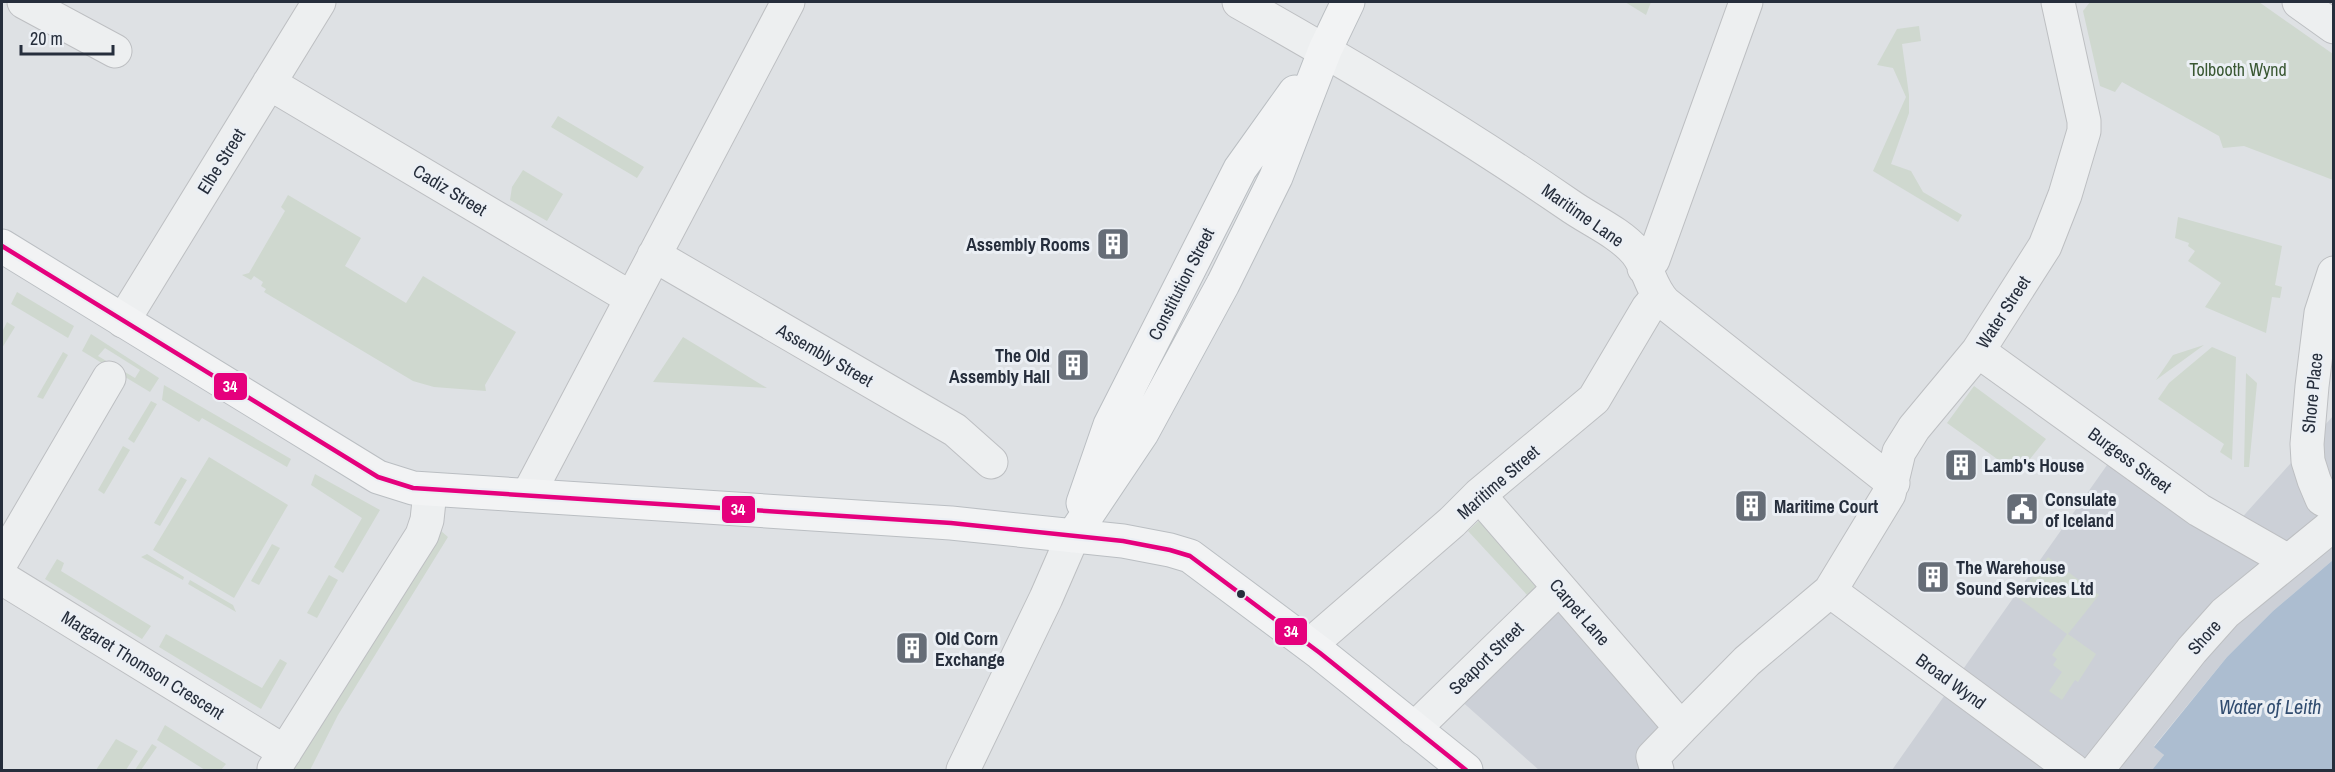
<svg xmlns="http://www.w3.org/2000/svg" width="2335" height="772" viewBox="0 0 2335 772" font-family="'Archivo Narrow',sans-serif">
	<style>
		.built { fill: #ccd0d7 }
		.green { fill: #cfd8cf; fill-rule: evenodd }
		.water { fill: #acbdd0 }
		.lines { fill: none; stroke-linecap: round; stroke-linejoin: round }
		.minor-casing { stroke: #bdbfc2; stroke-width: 35 }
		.major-casing { stroke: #babec2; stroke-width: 35 }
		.minor { stroke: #edeff0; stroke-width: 33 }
		.major { stroke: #f2f3f4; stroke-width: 33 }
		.bus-1-casing { stroke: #ebeff4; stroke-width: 9 }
		.bus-1 { stroke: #e5007d; stroke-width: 4.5 }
		.bus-dot { fill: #262e3c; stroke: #ebeff4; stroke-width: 2 }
		.labels { text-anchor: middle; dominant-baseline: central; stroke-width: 6; stroke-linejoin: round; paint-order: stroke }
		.park-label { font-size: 18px; fill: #3a5833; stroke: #ebeff4 }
		.street-label { font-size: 18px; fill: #262e3c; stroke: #ebeff4 }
		.poi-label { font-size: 18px; font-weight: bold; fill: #262e3c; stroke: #ebeff4; text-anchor: start }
		.water-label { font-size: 20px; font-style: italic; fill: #314c6f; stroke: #ebeff4 }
		.line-badge { stroke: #ebeff4; stroke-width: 2 }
		.badge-label { font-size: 16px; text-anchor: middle; font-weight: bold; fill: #fff }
	</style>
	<rect width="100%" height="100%" fill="#dee1e4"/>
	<path class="built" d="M2333 416V560L2273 611 2227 657 2154 746 2164 755 2152 770H1892L2112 458 2229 532Z
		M1573 588 1683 713 1647 770H1539L1458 698Z"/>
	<path class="green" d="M1625 2H1651L1646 15Z
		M2090 2H2259L2333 54V180L2244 146 2223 148 2219 136 2122 82 2115 92 2100 86 2083 11Z
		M1919 26 1921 41 1902 44 1909 95V113L1891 164 1911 171 1923 192 1962 215 1958 222 1873 171 1906 97 1893 68 1877 65 1897 29Z
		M558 116 644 167 637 178 551 127Z
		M523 170 563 194 547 221 510 200 512 187Z
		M288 195 361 238 345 266 406 303 423 276 516 332 485 385 486 391 434 387 413 381 264 292 266 289 261 286 263 282 254 276 251 280 242 275 249 273 285 211 281 207Z
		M2178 217 2282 246 2275 285 2282 287 2280 298 2272 297 2266 333 2205 307 2221 283 2188 261 2195 251 2188 246 2189 243 2175 238Z
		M17 292 74 326 68 338 11 304Z
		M7 322 15 327 2 348V332Z
		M91 334 159 378 150 392 82 351ZM105 348 140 370 135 378 98 356Z
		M683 337 767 388 653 382Z
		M2204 345 2156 380 2173 355Z
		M2212 347 2236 357 2232 460 2220 452 2224 444 2158 399 2169 383Z
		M63 352 68 355 43 399 37 397Z
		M2246 373 2257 383 2249 467H2244Z
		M164 385 291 459 287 467 202 418 199 422 162 400Z
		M1974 386 2046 439 2018 474 1947 423Z
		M151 401 157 404 134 443 128 439Z
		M123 446 130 450 104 494 98 490Z
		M209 457 288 505 234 598 153 550Z
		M315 474 380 510 343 573 334 567 362 518 311 485Z
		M181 477 187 480 160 526 154 523Z
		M1483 517 1543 584 1528 596 1468 531Z
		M441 531 448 537 338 715 310 770H293Z
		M272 544 280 548 259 585 251 581Z
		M147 554 184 577 183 580 141 557Z
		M2048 557 2099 595 2068 634 2096 654 2078 682 2075 680 2062 700 2049 691 2062 672 2053 665 2057 659 2052 655 2067 634 2017 597Z
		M57 559 64 563 61 571 151 626 142 639 45 579Z
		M329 575 338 580 317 618 307 613Z
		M190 580 233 605 236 612 188 584Z
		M166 634 262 688 280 659 287 663 261 709 159 647Z
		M165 725 226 764 221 770H205L157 740Z
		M116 739 138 751 126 770H96Z
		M152 744 157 747 141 770H135Z"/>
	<path class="water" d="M2333 560V770H2152L2164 755 2154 747 2227 657 2273 611Z"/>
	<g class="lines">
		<defs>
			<path id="minor" d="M24 2 115 51
				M1239 2C1351 65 1463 132 1569 205 1590 220 1619 232 1636 252 1649 268 1650 288 1665 303L1893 483
				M2299 2 2334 27
				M269 83 631 298
				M654 255 955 430 991 462
				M1644 268 1653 260 1746 2
				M2334 273 2321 313 2312 386 2307 444 2308 461 2314 480 2322 499 2334 505
				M123 321 319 2
				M1978 351 2199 510 2288 561
				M528 495 788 2
				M1479 495 1681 728 1747 661 1830 591 1889 494 1899 452 1914 428 1978 351 2045 246 2065 195 2084 131V121L2058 2
				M2 561 109 378
				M2 578 285 752
				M1830 591 2073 770
				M1310 645 1452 522 1479 495 1594 399 1648 308 1658 296
				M1414 729 1559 588
				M274 769 422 535 427 520 430 491
				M963 770 1046 598 1073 536
				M1657 770 1653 757 1681 728
				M2097 770 2192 650 2225 613 2334 524"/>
			<path id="major" d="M2 246 378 477 413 488 951 523 1123 541 1170 550 1190 556 1320 653 1466 770
				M1083 503 1110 425 1240 169 1295 92
				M1073 536 1142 433 1223 284 1276 177 1325 50 1348 2"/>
		</defs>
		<use href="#minor" class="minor-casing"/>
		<use href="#major" class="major-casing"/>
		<use href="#minor" class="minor"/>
		<use href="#major" class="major"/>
		<defs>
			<path id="bus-1" d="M2 246 378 477 413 488 951 523 1123 541 1170 550 1190 556 1320 653 1466 770"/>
		</defs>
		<use href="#bus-1" class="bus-1-casing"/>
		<use href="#bus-1" class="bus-1"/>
	</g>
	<defs>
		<symbol id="building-square" viewBox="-11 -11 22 22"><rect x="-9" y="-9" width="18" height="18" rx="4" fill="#666d77" stroke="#ebeff4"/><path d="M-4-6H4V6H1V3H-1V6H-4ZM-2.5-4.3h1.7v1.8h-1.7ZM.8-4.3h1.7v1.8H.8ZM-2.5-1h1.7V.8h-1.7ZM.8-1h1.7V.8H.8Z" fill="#fff"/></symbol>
		<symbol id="civic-square" viewBox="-11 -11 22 22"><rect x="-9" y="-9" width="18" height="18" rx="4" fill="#666d77" stroke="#ebeff4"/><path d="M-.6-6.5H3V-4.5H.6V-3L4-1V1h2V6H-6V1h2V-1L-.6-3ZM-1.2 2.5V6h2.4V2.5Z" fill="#fff"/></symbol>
	</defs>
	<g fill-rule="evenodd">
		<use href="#building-square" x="1094" y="225" width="38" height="38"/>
		<use href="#building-square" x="1054" y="346" width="38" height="38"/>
		<use href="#building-square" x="1942" y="446" width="38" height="38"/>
		<use href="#building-square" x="1732" y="487" width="38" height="38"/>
		<use href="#civic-square" x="2003" y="490" width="38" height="38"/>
		<use href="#building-square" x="1914" y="558" width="38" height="38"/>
		<use href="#building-square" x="893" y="629" width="38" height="38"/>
	</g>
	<circle class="bus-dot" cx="1241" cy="594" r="5"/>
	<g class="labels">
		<g class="park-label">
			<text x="2238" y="69">Tolbooth Wynd</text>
		</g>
		<g class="street-label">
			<text transform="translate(221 161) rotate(-58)">Elbe Street</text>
			<text transform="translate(450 190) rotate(31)">Cadiz Street</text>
			<text transform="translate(1583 215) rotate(35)">Maritime Lane</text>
			<text transform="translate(1181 284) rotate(-63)">Constitution Street</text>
			<text transform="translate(2003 312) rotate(-57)">Water Street</text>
			<text transform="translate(825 355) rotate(30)">Assembly Street</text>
			<text transform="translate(2312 393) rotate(-84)">Shore Place</text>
			<text transform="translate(2130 460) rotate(36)">Burgess Street</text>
			<text transform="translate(1498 482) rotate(-41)">Maritime Street</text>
			<text transform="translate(1580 612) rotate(49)">Carpet Lane</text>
			<text transform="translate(2204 637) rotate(-48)">Shore</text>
			<text transform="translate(1486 658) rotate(-44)">Seaport Street</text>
			<text transform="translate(143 665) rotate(32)">Margaret Thomson Crescent</text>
			<text transform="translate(1951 681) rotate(36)">Broad Wynd</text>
		</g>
		<g class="poi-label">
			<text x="1090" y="244" text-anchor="end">Assembly Rooms</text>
			<text x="1050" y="355" text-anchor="end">The Old<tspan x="1050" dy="21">Assembly Hall</tspan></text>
			<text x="1984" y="465">Lamb's House</text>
			<text x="2045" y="499">Consulate<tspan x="2045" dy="21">of Iceland</tspan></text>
			<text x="1774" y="506">Maritime Court</text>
			<text x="1956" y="567">The Warehouse<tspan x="1956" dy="21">Sound Services Ltd</tspan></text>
			<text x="935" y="638">Old Corn<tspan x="935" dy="21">Exchange</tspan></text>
		</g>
		<g class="water-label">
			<text x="2270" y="706">Water of Leith</text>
		</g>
	</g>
	<g class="line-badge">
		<rect x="213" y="372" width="35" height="29" rx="6" fill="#e5007d"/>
		<rect x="721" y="495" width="35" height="29" rx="6" fill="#e5007d"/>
		<rect x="1274" y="617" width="34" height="29" rx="6" fill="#e5007d"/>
	</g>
	<g class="badge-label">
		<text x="230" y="392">34</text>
		<text x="738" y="515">34</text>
		<text x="1291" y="637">34</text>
	</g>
	<rect width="2335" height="772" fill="none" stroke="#262e3c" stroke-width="6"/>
	<path d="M21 45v9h92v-9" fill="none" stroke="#262e3c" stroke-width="3"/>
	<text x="30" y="45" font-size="18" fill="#262e3c" stroke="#ebeff4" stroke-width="4.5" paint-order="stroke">20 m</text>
</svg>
